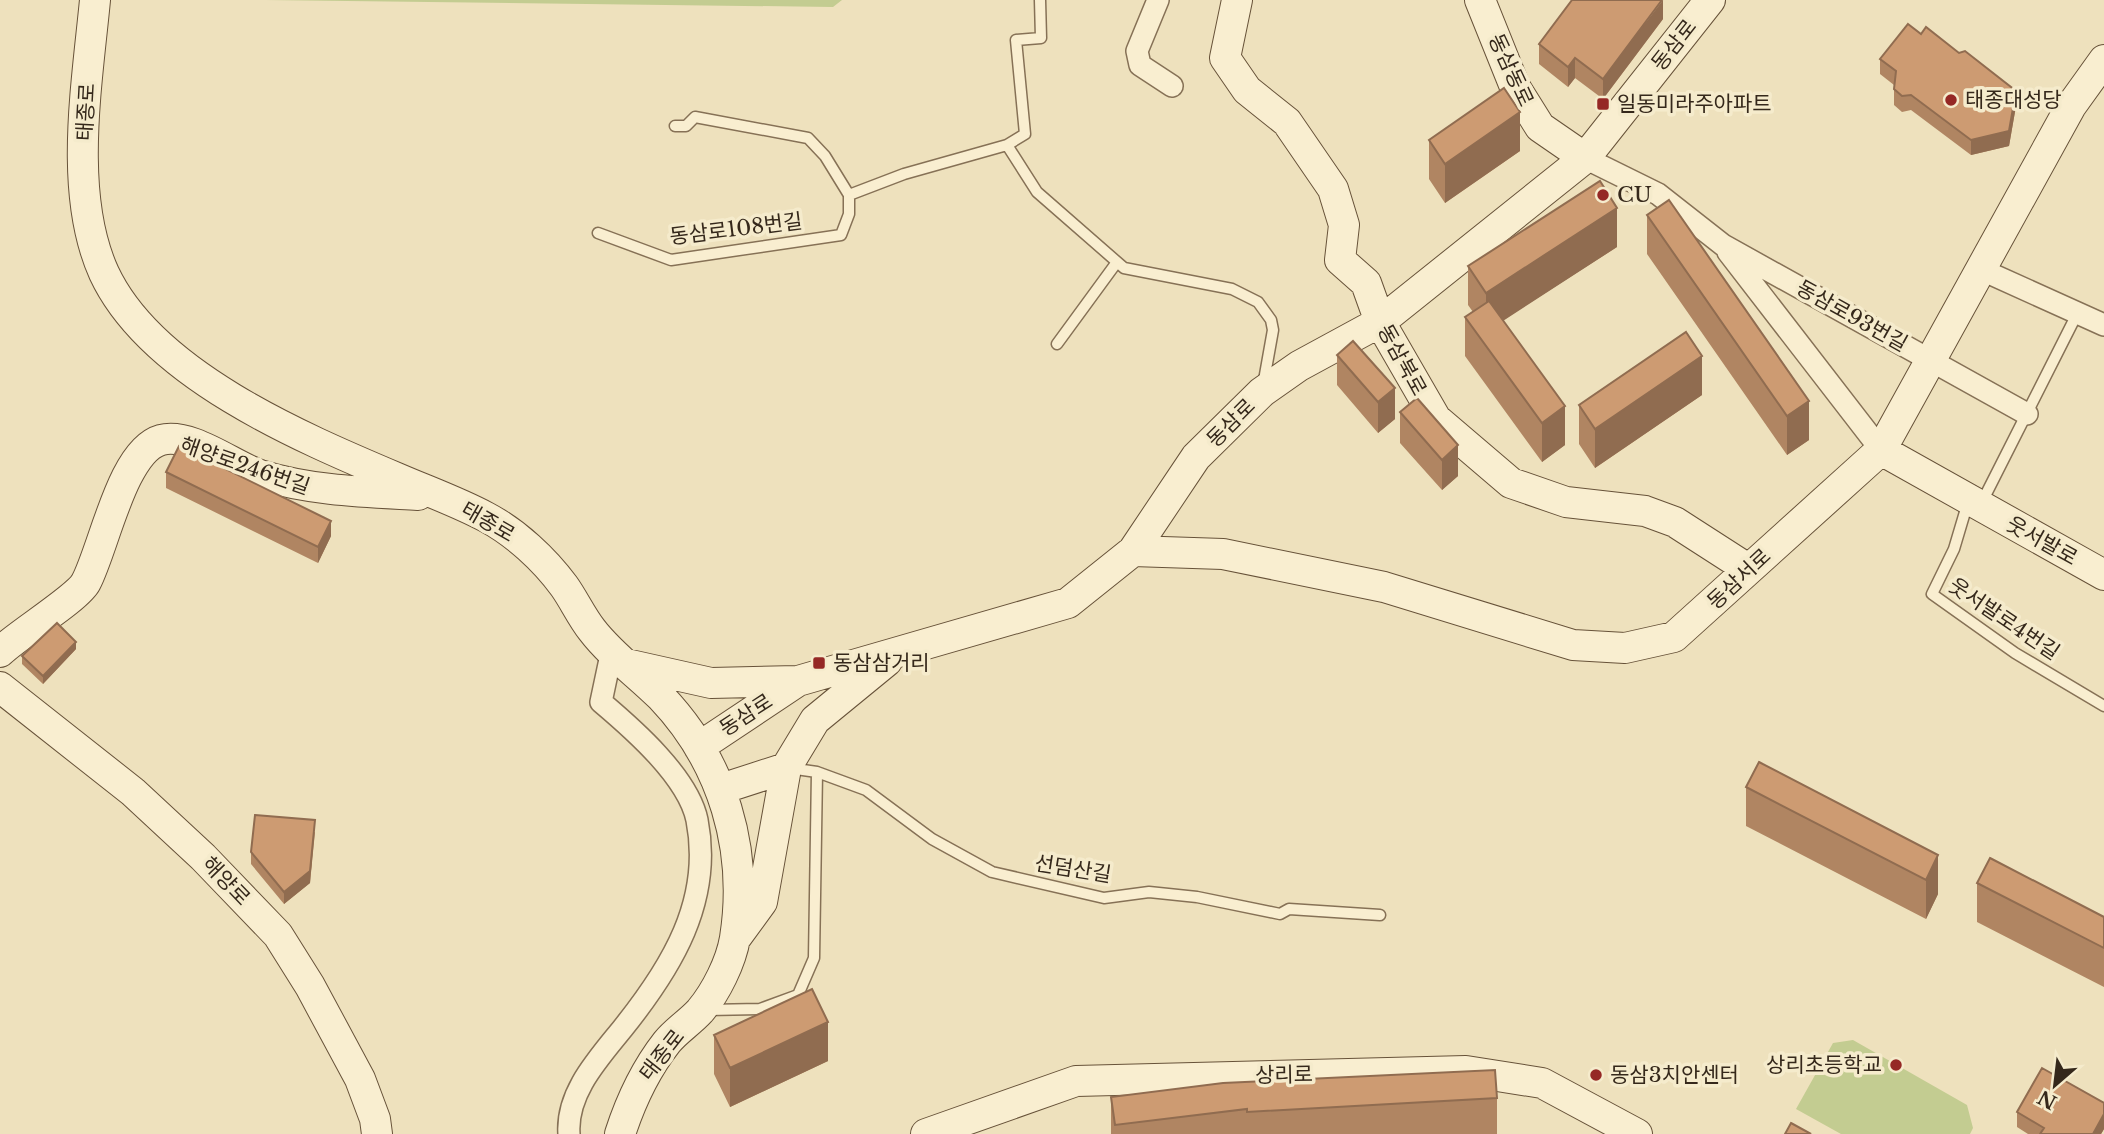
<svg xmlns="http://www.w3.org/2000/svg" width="2104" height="1134" viewBox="0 0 2104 1134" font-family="'Libre Baskerville','Noto Sans KR',serif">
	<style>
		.green { fill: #c3cc91 }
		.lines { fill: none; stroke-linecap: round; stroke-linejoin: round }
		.lane-casing { stroke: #867156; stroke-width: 13 }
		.street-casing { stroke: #867156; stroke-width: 24 }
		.secondary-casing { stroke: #675239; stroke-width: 32 }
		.lane { stroke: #f9eed0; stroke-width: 10 }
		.street { stroke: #f9eed0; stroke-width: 21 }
		.secondary { stroke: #f9eed0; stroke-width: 30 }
		.wall { fill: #b08562 }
		.shaded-wall { fill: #906c50 }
		.building { fill: #cd9b72; stroke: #906c50; stroke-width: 2 }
		.poi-dot { fill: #952825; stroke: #f5ebcc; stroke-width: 2.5 }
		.labels { text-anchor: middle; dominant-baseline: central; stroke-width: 7; stroke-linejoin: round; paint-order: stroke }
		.street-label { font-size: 21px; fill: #35281b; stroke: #f5ebcc }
		.poi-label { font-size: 21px; fill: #35281b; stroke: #f5ebcc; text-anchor: start }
	</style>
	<rect width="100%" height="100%" fill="#eee1bd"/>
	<path class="green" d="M266 0H842L833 7Z
		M1853 1040 1967 1105 1973 1128 1970 1134H1841L1796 1109 1833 1043Z"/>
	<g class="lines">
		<defs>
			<path id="lane" d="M1040 0 1041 38 1016 40 1025 134 1007 145 1037 192 1124 268 1232 289 1258 302 1271 320 1273 330 1263 386
				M849 195 904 174 1007 145
				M598 233 671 260 841 235 849 214V195L825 156 808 138 695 117 686 126H675
				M1057 344 1117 262
				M1968 502 1954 549 1932 594 2015 653 2104 706
				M1981 504 2077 314
				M789 768 817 772 866 790 932 839 992 872 1104 898 1149 892 1197 897 1280 914 1289 909 1380 915
				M707 1010 760 1009 798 995 814 958 817 772"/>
			<path id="street" d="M1158 0 1137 51 1140 65 1172 86
				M1585 158 1658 194 1723 245 2027 414
				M1728 252 1881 450
				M1980 269 2104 325
				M569 1134C566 1093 598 1059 623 1028 671 968 713 901 697 820 688 777 633 729 601 702L612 650"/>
			<path id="secondary" d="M95 0C87 84 68 194 104 273 151 374 300 437 397 478 427 491 458 502 486 517 516 533 544 559 564 586 574 600 581 616 592 630 611 655 639 675 661 697 723 762 749 849 735 938 731 962 716 992 700 1011 690 1022 677 1030 667 1042 645 1070 631 1100 620 1134
				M1237 0 1225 58 1247 90 1287 122 1333 189 1344 225 1340 260 1366 283 1380 322 1436 419 1511 483 1566 502 1645 511 1675 522 1748 569
				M1480 0 1515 87 1540 127 1585 158
				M1881 450 2104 575
				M1133 551 1223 554 1384 587 1573 645 1625 648 1674 637 1881 450 2071 106 2104 60
				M0 652C17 635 78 598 86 582 104 548 122 451 161 440 191 432 233 466 260 475 313 491 364 492 418 495
				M626 664 711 683 797 681
				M0 687 133 792 203 857 278 935 310 986 360 1079 375 1119 377 1134
				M699 747 798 681 1068 603 1133 551 1196 457 1262 392 1299 366 1380 322 1585 158 1710 0
				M721 789 786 768
				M735 939 762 902 786 768 815 720 887 661
				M926 1134 1076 1081 1466 1071 1542 1083 1637 1134"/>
		</defs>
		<use href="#lane" class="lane-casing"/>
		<use href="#street" class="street-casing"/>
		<use href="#secondary" class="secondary-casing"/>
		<use href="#lane" class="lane"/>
		<use href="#street" class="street"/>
		<use href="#secondary" class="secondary"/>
	</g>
	<path class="wall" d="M1663 19 1603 99 1575 78 1568 87 1539 64V44Z
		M1880 59 2016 106 2009 146 1971 155 1911 110 1902 112 1894 105V85L1880 74Z
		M1429 140 1520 151 1445 203 1429 179Z
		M1647 215 1809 440 1787 455 1647 254Z
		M1617 247 1503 320 1565 445 1542 462 1465 356V317L1473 312 1468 305V266Z
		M1337 355 1395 419 1378 433 1337 385Z
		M1702 395 1595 468 1579 444V405Z
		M1400 412 1458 476 1442 490 1400 443Z
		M166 472 331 536 318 563 166 488Z
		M76 649 43 684 22 664V656Z
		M1746 787 1938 855V894L1926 919 1746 826Z
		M315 832 310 883 284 904 251 864V852Z
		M1977 883 2104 917V987L1977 922Z
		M714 1035 828 1061 730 1107 714 1074Z
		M1111 1097 1497 1098V1134H1111Z
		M2104 1103V1129L2101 1134H2028L2017 1127V1112Z"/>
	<path class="shaded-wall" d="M1663 0V19L1603 99V79Z
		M1575 58V78L1568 87V67Z
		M2016 91V106L2009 146 1971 155V140Z
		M1520 112V151L1445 203V164Z
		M1617 208V247L1486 332V293Z
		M1702 356V395L1595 468V429Z
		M1395 388V419L1378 433V402Z
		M1809 401V440L1787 455V416Z
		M1565 406V445L1542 462V423Z
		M1458 445V476L1442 490V460Z
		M331 521V536L318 563V547Z
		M76 642V649L43 684V676Z
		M315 820 310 883 284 904V892Z
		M1938 855V894L1926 919V880Z
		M828 1022V1061L730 1107V1068Z
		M2104 1114V1129L2101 1134H2093Z"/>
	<path class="building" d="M1572 0H1662L1603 79 1575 58 1568 67 1539 44Z
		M1908 24 1921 34 1926 27 1959 53 1965 51 2016 91 2009 131 1971 140 1911 95 1902 96 1894 89 1896 71 1880 59Z
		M1504 88 1520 112 1445 164 1429 140Z
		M1600 181 1617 208 1486 293 1468 266Z
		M1669 200 1809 401 1787 416 1647 215Z
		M1489 301 1565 406 1542 423 1465 317Z
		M1686 332 1702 356 1595 429 1579 405Z
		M1353 341 1395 388 1378 402 1337 355Z
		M1417 398 1458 445 1442 460 1400 412Z
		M179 446 331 521 318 547 166 472Z
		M57 623 76 642 43 676 22 656Z
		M1759 762 1938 855 1926 880 1746 787Z
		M255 815 315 820 310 871 284 892 251 852Z
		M1990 858 2104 917V948L1977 883Z
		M812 989 828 1022 730 1068 714 1035Z
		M2042 1068 2104 1103V1114L2093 1134H2040L2044 1128 2017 1112Z
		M1495 1070 1497 1098 1247 1112V1109L1115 1125 1111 1097 1223 1083Z
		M1791 1123 1811 1134H1785Z"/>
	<g class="poi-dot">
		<circle cx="1951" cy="100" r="7"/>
		<rect x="1596" y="97" width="14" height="14" rx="3.5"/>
		<circle cx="1603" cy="195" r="7"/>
		<rect x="812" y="656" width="14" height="14" rx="3.5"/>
		<circle cx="1896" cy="1065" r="7"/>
		<circle cx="1596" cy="1075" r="7"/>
	</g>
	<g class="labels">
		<g class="street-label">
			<text transform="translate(1674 45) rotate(-52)">동삼로</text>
			<text transform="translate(1511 70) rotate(65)">동삼동로</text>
			<text transform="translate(86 112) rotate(-87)">태종로</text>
			<text transform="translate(736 229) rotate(-7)">동삼로108번길</text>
			<text transform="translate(1852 316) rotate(29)">동삼로93번길</text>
			<text transform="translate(1402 360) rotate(61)">동삼북로</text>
			<text transform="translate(1231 423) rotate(-45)">동삼로</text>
			<text transform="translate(245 466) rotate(19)">해양로246번길</text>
			<text transform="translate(488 522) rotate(30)">태종로</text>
			<text transform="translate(2042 541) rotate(29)">웃서발로</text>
			<text transform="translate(1739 579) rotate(-43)">동삼서로</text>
			<text transform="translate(2004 619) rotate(34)">웃서발로4번길</text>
			<text transform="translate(746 715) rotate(-33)">동삼로</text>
			<text transform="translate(1073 869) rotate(9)">선덤산길</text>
			<text transform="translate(226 881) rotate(46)">해양로</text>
			<text transform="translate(662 1055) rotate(-52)">태종로</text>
			<text transform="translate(1284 1075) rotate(-1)">상리로</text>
		</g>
		<g class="poi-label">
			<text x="1965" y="100">태종대성당</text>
			<text x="1617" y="104">일동미라주아파트</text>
			<text x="1617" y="195">CU</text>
			<text x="833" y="663">동삼삼거리</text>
			<text x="1882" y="1065" text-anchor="end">상리초등학교</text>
			<text x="1610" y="1075">동삼3치안센터</text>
		</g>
	</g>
	<g transform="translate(2055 1085) rotate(208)" stroke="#f5ebcc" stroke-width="5" paint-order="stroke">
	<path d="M0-5L12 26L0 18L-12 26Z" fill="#35281b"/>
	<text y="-10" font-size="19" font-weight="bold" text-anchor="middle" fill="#35281b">N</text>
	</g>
</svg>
